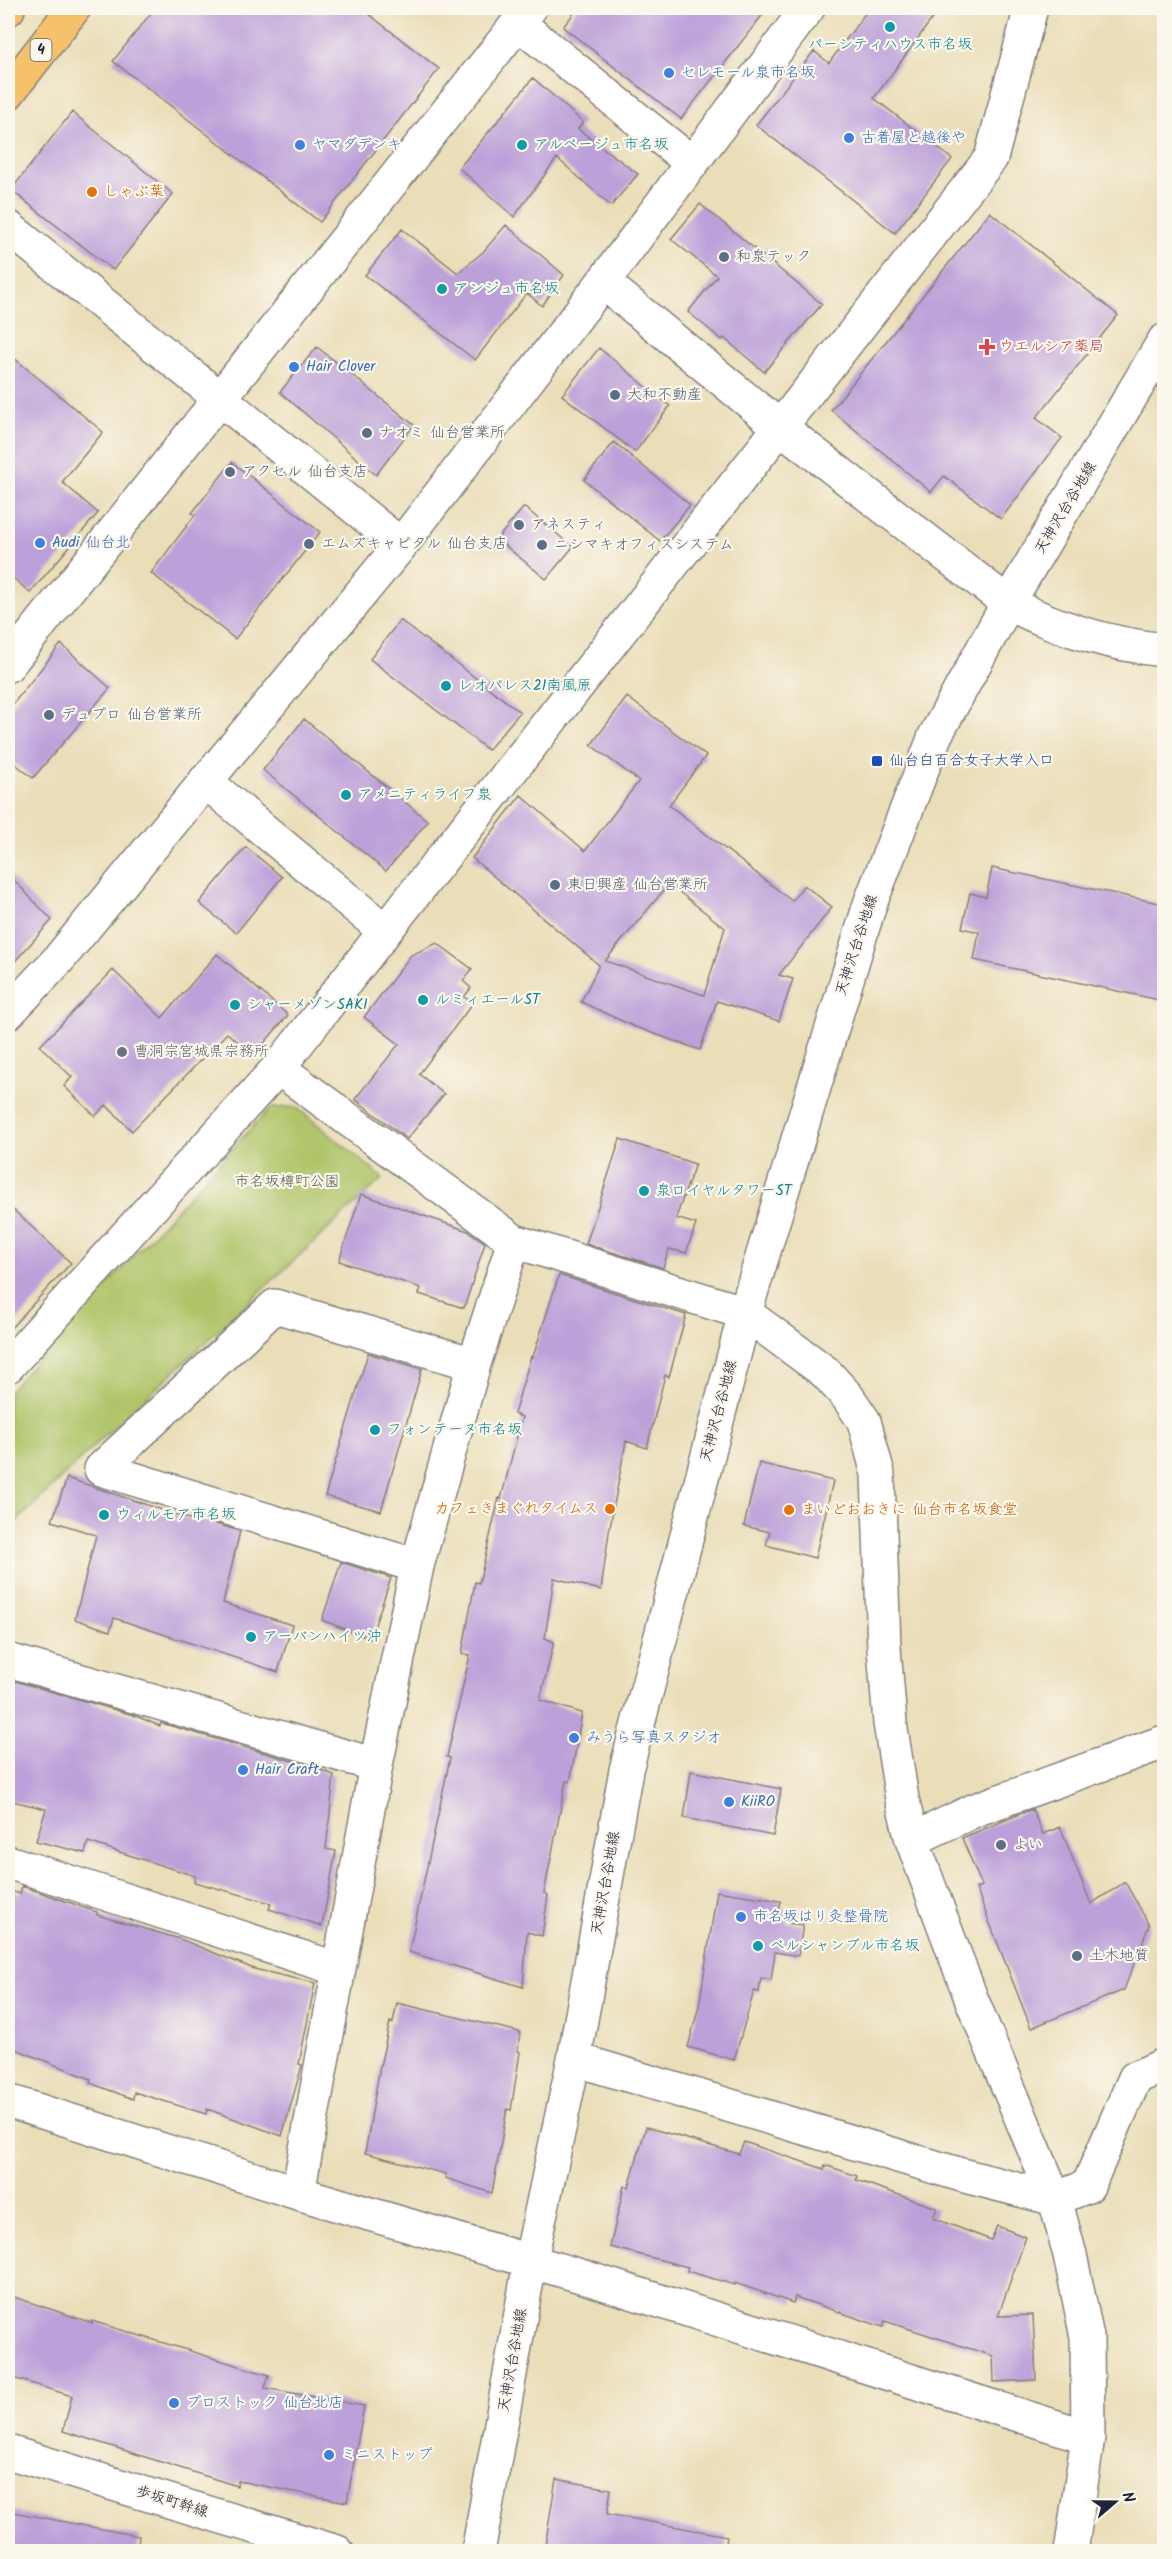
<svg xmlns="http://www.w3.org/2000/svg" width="1172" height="2559" viewBox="0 0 1172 2559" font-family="Kalam,'Klee One',sans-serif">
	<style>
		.green { fill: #b0c56a; stroke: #697452; stroke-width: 1.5 }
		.building { fill: #bba0d9; fill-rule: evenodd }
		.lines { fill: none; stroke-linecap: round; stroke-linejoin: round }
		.minor-casing { stroke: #86807a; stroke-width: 36 }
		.highway-casing { stroke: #86807a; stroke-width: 36 }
		.minor { stroke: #fff; stroke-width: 33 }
		.highway { stroke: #f5c16b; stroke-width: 33 }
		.culture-dot { fill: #0f9aa8; stroke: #fbf7ec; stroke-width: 2 }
		.shop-dot { fill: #3f7fe0; stroke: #fbf7ec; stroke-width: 2 }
		.food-dot { fill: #e8710a; stroke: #fbf7ec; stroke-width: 2 }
		.service-dot { fill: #5c6f8a; stroke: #fbf7ec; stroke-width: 2 }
		.health-dot { fill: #e0444e; stroke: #fbf7ec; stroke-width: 2 }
		.transit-dot { fill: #1a4fb4; stroke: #fbf7ec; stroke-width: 2 }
		.worship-dot { fill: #6b7280; stroke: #fbf7ec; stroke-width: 2 }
		.labels { text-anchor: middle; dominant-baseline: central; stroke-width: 4.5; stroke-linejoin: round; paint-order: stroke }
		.shield { fill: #fbf7ec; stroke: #636270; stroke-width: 1.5 }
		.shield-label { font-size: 14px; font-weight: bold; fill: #22223b }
		.culture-label { font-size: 15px; fill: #0d838f; stroke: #fbf7ec; text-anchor: start }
		.shop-label { font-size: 15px; fill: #366cbe; stroke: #fbf7ec; text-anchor: start }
		.food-label { font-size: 15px; fill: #c56008; stroke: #fbf7ec; text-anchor: start }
		.service-label { font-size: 15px; fill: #4e5e75; stroke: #fbf7ec; text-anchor: start }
		.health-label { font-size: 15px; fill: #be3a42; stroke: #fbf7ec; text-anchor: start }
		.street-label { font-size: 15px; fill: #22223b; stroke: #fbf7ec }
		.transit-label { font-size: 15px; fill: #164399; stroke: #fbf7ec; text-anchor: start }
		.worship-label { font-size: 15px; fill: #5b616d; stroke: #fbf7ec; text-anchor: start }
		.park-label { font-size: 15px; fill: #545b4b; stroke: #fbf7ec }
	</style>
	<rect width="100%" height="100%" fill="#fbf7ec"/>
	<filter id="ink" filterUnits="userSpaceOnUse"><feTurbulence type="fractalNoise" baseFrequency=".0167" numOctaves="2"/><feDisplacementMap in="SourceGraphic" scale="12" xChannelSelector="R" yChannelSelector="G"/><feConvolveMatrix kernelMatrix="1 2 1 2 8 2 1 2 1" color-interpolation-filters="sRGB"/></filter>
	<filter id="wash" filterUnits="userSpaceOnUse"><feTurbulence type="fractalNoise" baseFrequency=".008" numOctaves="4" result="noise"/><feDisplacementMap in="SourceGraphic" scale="24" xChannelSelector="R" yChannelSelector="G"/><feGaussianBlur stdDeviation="1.35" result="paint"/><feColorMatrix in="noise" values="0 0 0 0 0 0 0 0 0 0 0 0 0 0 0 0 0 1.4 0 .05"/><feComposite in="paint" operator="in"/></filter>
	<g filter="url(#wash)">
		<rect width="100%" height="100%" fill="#eadeb9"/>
		<path class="green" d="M296 1107 383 1178 96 1444 8 1530V1392L270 1108Z"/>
		<g id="blocks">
			<path class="building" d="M155 8H361L439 69 320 222 113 61Z
				M578 8H768L681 119 563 27Z
				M869 8H940L874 98 952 159 895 233 756 125 814 51 829 63Z
				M533 78 583 122 578 129 638 174 611 206 557 158 514 217 459 168Z
				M72 112 173 194 113 270 11 190Z
				M700 204 822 304 764 372 724 338 722 340 688 312 717 276 671 239Z
				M990 212 1118 315 1036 418 1062 438 1001 519 944 476 931 492 831 410Z
				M506 225 564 275 542 306 527 293 475 360 365 275 402 229 458 273 483 252Z
				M317 347 414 425 376 475 280 392Z
				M599 348 670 406 635 452 562 395Z
				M8 353 103 432 62 482 98 513 30 593 8 573Z
				M614 442 690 505 660 541 584 480Z
				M232 462 320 532 235 639 151 573 195 515 192 513Z
				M524 507 573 547 546 579 497 539Z
				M400 620 520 712 488 750 370 659Z
				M61 644 110 688 33 778 8 758V710Z
				M627 697 706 756 669 805 792 901 804 885 832 907 779 975 793 979 779 1021 717 1001 700 1050 635 1027 581 1002 599 965 472 858 521 795 585 851 639 781 591 745ZM669 884 725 928 704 995 605 961Z
				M304 719 428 821 386 871 263 770Z
				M246 847 282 877 236 933 199 903Z
				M992 868 1164 904V1001L974 960 979 932 962 928 970 893 986 897Z
				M8 874 52 920 8 969Z
				M437 943 472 969 463 981 471 988 464 997 473 1003 419 1074 444 1094 407 1139 355 1099 399 1044 364 1017 411 955Z
				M217 954 288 1015 254 1055 227 1033 132 1131 106 1105 95 1116 64 1086 72 1077 40 1046 113 970 162 1018Z
				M620 1139 695 1164 676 1218 696 1224 686 1253 669 1249 663 1268 586 1244Z
				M361 1194 468 1231 485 1243 464 1308 419 1294 421 1288 339 1261Z
				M8 1205 71 1263 8 1331Z
				M559 1275 686 1315 669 1377 665 1375 647 1448 626 1441 609 1532 601 1590 554 1578 545 1638 554 1642 540 1700 582 1713 570 1782 566 1781 544 1893 548 1895 542 1936 527 1932 523 1987 409 1952 450 1758 447 1757 470 1655 462 1654 475 1582 479 1583 499 1498 501 1499 522 1417 514 1414 531 1356 533 1357Z
				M368 1353 422 1369 381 1511 325 1496Z
				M759 1463 833 1481 815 1558 766 1545 770 1532 744 1526Z
				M67 1478 198 1522 199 1519 240 1531 223 1603 292 1625 278 1672 114 1618 110 1631 75 1619 96 1535 52 1521Z
				M341 1562 391 1578 370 1639 322 1620Z
				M8 1679 133 1715 160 1726 161 1723 313 1767 334 1775 326 1849 336 1851 322 1926 269 1909 271 1903 194 1882 195 1876 88 1842 85 1853 36 1841 46 1809 8 1800Z
				M691 1771 781 1789 773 1836 684 1818Z
				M1032 1809 1043 1834 1060 1827 1091 1904 1125 1882 1149 1925 1124 1990 1031 2028 976 1888 982 1886 962 1838Z
				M22 1886 97 1912V1915L180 1939 254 1969 315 1983 299 2064 302 2065 282 2136 207 2109 206 2114 134 2092 133 2099 90 2083 91 2079 8 2046V1890L20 1894Z
				M717 1891 781 1901 779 1911 789 1913 787 1923 803 1925 798 1956 775 1952 771 1980 761 1978 759 1992 754 1991 734 2060 688 2047 699 2006Z
				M397 2003 520 2032 518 2051 520 2052 511 2110 507 2109 492 2193 445 2178 446 2174 365 2153 380 2066 390 2022 393 2023Z
				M646 2127 739 2154 744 2142 824 2169 825 2165 857 2176 856 2180 937 2208 933 2218 991 2240 997 2226 1026 2237 998 2316 1033 2315 1036 2380 994 2382 993 2356 885 2321 883 2327 795 2297 793 2303 735 2283V2285L687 2271 688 2267 610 2247 624 2186 629 2187Z
				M8 2295 92 2323V2321L269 2375 265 2388 364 2406 347 2502 238 2481 237 2486 63 2431 72 2396 10 2377 14 2361 8 2359Z
				M556 2479 611 2489 607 2514 727 2536 725 2552H544Z
				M8 2511 139 2536 137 2552H8Z"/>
		</g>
	</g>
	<g filter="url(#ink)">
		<use href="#blocks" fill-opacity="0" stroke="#86807a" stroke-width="1.5"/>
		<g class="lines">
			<defs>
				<path id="minor" d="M518 23 692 163
					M8 227 401 545
					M603 282 780 427 1008 603C1058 629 1108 644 1164 650
					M8 665 530 8
					M205 781 385 931
					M8 1013 58 960 401 545 603 282 808 8
					M278 1068 514 1241 745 1313 825 1372 847 1396 864 1421 878 1474 884 1648 890 1723 902 1799 912 1840 971 1998 1055 2199 1070 2255 1087 2337 1088 2437 1071 2552
					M8 1366 278 1068 991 158 1031 8
					M417 1566 101 1469 275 1306 474 1364
					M8 1660 376 1765
					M912 1840 975 1810 1164 1742
					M8 1862 338 1969
					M574 2059 965 2176 1055 2199 1088 2186 1135 2078 1164 2065
					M8 2101 298 2193 584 2277 1088 2437
					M298 2193 376 1765 417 1566 474 1364 514 1241
					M8 2452 337 2552
					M478 2552 530 2263 574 2059 626 1770 745 1313 870 904 935 736 1008 603 1164 341"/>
				<path id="highway" d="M8 9V8
					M8 93 74 8"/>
			</defs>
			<use href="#minor" class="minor-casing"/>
			<use href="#highway" class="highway-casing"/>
			<use href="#minor" class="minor"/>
			<use href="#highway" class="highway"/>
		</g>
	</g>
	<g class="culture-dot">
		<circle cx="890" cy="27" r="6"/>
		<circle cx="522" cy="145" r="6"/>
		<circle cx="442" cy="289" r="6"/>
		<circle cx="446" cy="686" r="6"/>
		<circle cx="346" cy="795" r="6"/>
		<circle cx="423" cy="1000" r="6"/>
		<circle cx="235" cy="1005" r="6"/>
		<circle cx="644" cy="1191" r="6"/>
		<circle cx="375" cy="1430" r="6"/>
		<circle cx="104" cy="1515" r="6"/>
		<circle cx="251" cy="1637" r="6"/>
		<circle cx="758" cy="1946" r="6"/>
	</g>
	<g class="shop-dot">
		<circle cx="669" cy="73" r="6"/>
		<circle cx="849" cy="138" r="6"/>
		<circle cx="300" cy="145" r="6"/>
		<circle cx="294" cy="367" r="6"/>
		<circle cx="40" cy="543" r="6"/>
		<circle cx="574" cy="1738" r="6"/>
		<circle cx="243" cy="1770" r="6"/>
		<circle cx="729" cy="1802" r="6"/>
		<circle cx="741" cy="1917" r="6"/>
		<circle cx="174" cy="2403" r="6"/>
		<circle cx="329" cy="2455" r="6"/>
	</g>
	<g class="food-dot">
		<circle cx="92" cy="192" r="6"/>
		<circle cx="610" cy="1509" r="6"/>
		<circle cx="789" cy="1510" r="6"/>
	</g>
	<g class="service-dot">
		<circle cx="724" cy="257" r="6"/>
		<circle cx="615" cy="395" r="6"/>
		<circle cx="367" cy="433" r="6"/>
		<circle cx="230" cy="472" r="6"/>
		<circle cx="519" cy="525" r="6"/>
		<circle cx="309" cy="544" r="6"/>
		<circle cx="542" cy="545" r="6"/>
		<circle cx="49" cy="715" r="6"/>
		<circle cx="555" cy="885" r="6"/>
		<circle cx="1001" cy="1845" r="6"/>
		<circle cx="1077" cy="1956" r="6"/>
	</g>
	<path class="health-dot" d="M984 338h6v6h6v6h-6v6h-6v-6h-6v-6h6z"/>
	<rect class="transit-dot" x="871" y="755" width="12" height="12" rx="3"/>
	<circle class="worship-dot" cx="122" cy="1052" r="6"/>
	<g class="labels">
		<rect class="shield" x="30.5" y="39" width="21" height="22" rx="4.5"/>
		<g class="shield-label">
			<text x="41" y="50">4</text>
		</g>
		<g class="culture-label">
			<text x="890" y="45" text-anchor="middle">パーシティハウス市名坂</text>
			<text x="534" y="145">アルページュ市名坂</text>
			<text x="454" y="289">アンジュ市名坂</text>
			<text x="458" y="686">レオパレス21南風原</text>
			<text x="358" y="795">アメニティライフ泉</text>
			<text x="435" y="1000">ルミィエールST</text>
			<text x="247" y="1005">シャーメゾンSAKI</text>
			<text x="656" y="1191">泉ロイヤルタワーST</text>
			<text x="387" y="1430">フォンテーヌ市名坂</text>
			<text x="116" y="1515">ウィルモア市名坂</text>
			<text x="263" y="1637">アーバンハイツ沖</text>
			<text x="770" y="1946">ベルシャンブル市名坂</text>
		</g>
		<g class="shop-label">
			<text x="681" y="73">セレモール泉市名坂</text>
			<text x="861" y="138">古着屋と越後や</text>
			<text x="312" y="145">ヤマダデンキ</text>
			<text x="306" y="367">Hair Clover</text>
			<text x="52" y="543">Audi 仙台北</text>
			<text x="586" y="1738">みうら写真スタジオ</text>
			<text x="255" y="1770">Hair Craft</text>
			<text x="741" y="1802">KiiRO</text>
			<text x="753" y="1917">市名坂はり灸整骨院</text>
			<text x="186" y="2403">プロストック 仙台北店</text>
			<text x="341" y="2455">ミニストップ</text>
		</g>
		<g class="food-label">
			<text x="104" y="192">しゃぶ葉</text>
			<text x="598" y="1509" text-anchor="end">カフェきまぐれタイムス</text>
			<text x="801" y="1510">まいどおおきに 仙台市名坂食堂</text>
		</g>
		<g class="service-label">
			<text x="736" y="257">和泉テック</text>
			<text x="627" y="395">大和不動産</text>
			<text x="379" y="433">ナオミ 仙台営業所</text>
			<text x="242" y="472">アクセル 仙台支店</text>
			<text x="531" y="525">アネスティ</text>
			<text x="321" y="544">エムズキャピタル 仙台支店</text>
			<text x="554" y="545">ニシマキオフィスシステム</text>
			<text x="61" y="715">デュプロ 仙台営業所</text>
			<text x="567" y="885">東日興産 仙台営業所</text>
			<text x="1013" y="1845">よい</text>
			<text x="1089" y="1956">土木地質</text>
		</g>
		<g class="health-label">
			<text x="999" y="347">ウエルシア薬局</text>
		</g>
		<g class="street-label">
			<text transform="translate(1066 508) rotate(-59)">天神沢台谷地線</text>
			<text transform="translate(857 945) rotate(-72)">天神沢台谷地線</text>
			<text transform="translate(719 1411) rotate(-75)">天神沢台谷地線</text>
			<text transform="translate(606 1883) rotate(-80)">天神沢台谷地線</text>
			<text transform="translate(513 2360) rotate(-80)">天神沢台谷地線</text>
			<text transform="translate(172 2502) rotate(17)">歩坂町幹線</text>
		</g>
		<g class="transit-label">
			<text x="889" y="761">仙台白百合女子大学入口</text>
		</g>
		<g class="worship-label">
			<text x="134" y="1052">曹洞宗宮城県宗務所</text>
		</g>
		<g class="park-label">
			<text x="287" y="1182">市名坂樽町公園</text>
		</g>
	</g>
	<rect width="1172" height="2559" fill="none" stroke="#fbf7ec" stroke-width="30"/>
	<g transform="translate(1115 2502) rotate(70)" stroke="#fbf7ec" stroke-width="4.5" paint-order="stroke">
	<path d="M0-4.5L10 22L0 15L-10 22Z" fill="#22223b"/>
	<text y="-9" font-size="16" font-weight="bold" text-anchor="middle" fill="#22223b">N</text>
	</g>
</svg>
